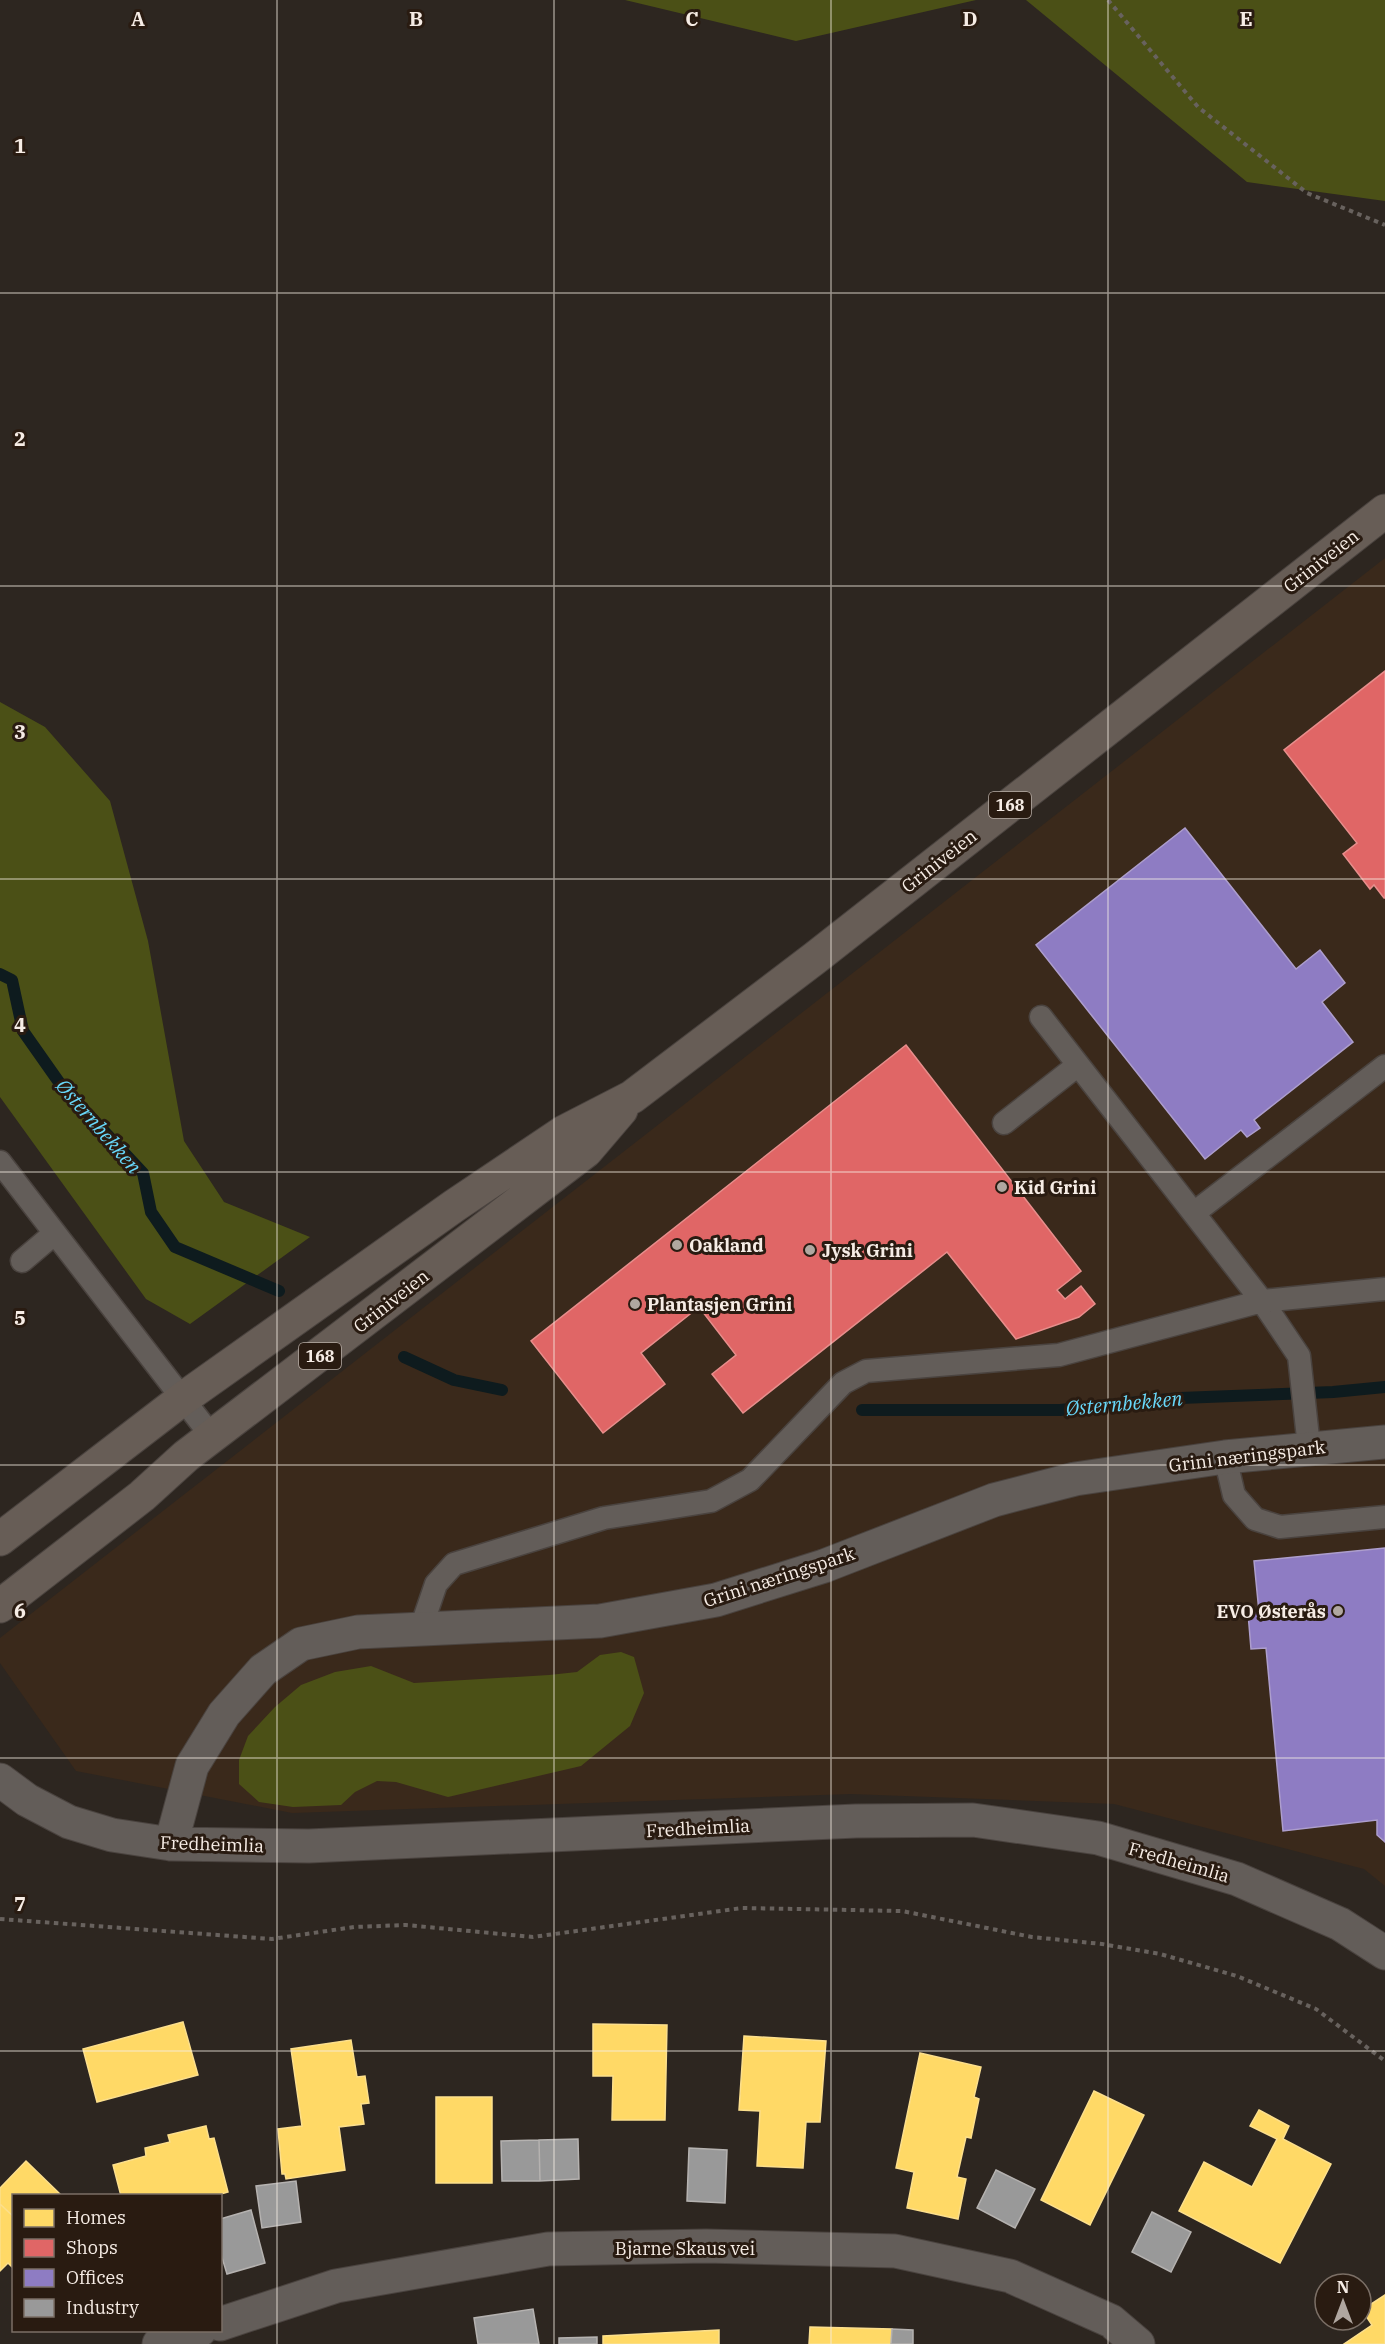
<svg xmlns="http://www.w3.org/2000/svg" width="1385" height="2344" viewBox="0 0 1385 2344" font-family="'IBM Plex Serif',serif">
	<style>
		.built { fill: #3a291b }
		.green { fill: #4b5016 }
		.homes { fill: #ffd966; stroke: #fcdf8c; stroke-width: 1.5 }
		.shops { fill: #e06666; stroke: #e78e8c; stroke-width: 1.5 }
		.offices { fill: #8e7cc3; stroke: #ad9ecd; stroke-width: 1.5 }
		.industry { fill: #999; stroke: #b5b2b0; stroke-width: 1.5 }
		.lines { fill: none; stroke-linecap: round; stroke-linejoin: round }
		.stream { stroke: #0e1b1e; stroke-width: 12 }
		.service-casing { stroke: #4a433f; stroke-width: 25 }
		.minor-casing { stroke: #4a433f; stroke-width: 35 }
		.primary-casing { stroke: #4a433f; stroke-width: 35 }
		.path { stroke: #68625e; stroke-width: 4; stroke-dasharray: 4.5 4.5; stroke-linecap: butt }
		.service { stroke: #635d59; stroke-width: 22 }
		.minor { stroke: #635d59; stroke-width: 33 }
		.primary { stroke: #675d56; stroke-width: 33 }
		.grid { fill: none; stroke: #f6ece5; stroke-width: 1.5; stroke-opacity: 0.55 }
		.poi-dot { fill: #b0a7a0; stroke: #291b11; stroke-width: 2 }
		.labels { text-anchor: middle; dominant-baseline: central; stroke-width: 6; stroke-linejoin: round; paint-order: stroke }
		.shield { fill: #291b11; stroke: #b8ada5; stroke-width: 1.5 }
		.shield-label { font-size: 16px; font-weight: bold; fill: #f6ece5 }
		.street-label { font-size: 18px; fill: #f6ece5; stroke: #291b11 }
		.poi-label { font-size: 18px; font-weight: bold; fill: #f6ece5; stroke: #291b11; text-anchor: start }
		.water-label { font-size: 20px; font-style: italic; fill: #68d8fa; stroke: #291b11 }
		.grid-label { font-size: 20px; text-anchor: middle; font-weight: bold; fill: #f6ece5; stroke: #291b11; stroke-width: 6; stroke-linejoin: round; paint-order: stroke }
	</style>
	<rect width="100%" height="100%" fill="#2d2620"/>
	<path class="built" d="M1385 558V1886L1364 1869 1114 1804 851 1794 292 1813 76 1771 0 1663V1638Z"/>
	<path class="green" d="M625 0H976L796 41Z
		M1026 0H1385V201L1247 182Z
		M0 702 45 727 110 801 148 941 184 1141 224 1202 310 1237 190 1324 146 1299 0 1097Z
		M621 1652 634 1657 644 1693 630 1726 581 1766 448 1797 396 1782 377 1781 355 1792 341 1805 293 1807 259 1802 239 1784V1760L248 1736 275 1707 301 1685 335 1672 371 1666 414 1683 549 1675 577 1672 600 1655Z"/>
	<path class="homes" d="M183 2022 198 2075 97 2102 83 2049Z
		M593 2024 667 2025 665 2120H612L613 2076H593Z
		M744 2036 826 2041 820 2122H806L803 2168 757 2166 760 2111 739 2110Z
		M351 2040 357 2077 365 2076 369 2103 361 2104 364 2124 339 2127 345 2170 286 2179 285 2174H282L278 2129 302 2126 291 2049Z
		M920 2053 981 2067 974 2097 979 2099 971 2138 966 2137 957 2177 966 2179 958 2219 907 2208 914 2172 896 2168Z
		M1094 2091 1144 2115 1090 2225 1041 2200Z
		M436 2097H492V2183H436Z
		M1259 2110 1289 2126 1283 2139 1331 2164 1280 2263 1179 2211 1204 2162 1252 2187 1277 2139 1250 2126Z
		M206 2126 209 2139 214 2138 228 2192 214 2196H121L113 2165 146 2156 145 2148 170 2142 168 2135Z
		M26 2161 62 2196H14V2217L0 2204V2188Z
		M0 2204 14 2217V2269L8 2263 0 2271Z
		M1385 2295V2344H1344L1372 2325 1362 2310Z
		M810 2327 892 2329 891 2344H809Z
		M719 2330V2344H603V2336Z"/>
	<path class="shops" d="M1385 671V898H1384L1374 885 1370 889 1343 854 1357 843 1284 750Z
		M906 1045 1081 1271 1057 1290 1065 1299 1081 1286 1095 1304 1079 1317 1016 1339 947 1252 743 1413 712 1374 736 1355 699 1307 641 1353 665 1384 603 1433 531 1341Z"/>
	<path class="offices" d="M1185 828 1296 969 1320 950 1345 983 1322 1002 1353 1042 1254 1120 1260 1128 1247 1137 1241 1130 1205 1159 1036 945Z
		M1385 1548V1842L1377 1835V1820L1283 1831 1266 1648 1251 1649 1248 1613 1259 1612 1254 1561Z"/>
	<path class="industry" d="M578 2139 579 2179 540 2181 539 2140Z
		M539 2140 540 2181H502L501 2141Z
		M689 2148 727 2150 725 2203 687 2201Z
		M996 2170 1035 2189 1015 2228 977 2208Z
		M296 2181 301 2222 262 2228 256 2186Z
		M251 2210 265 2263 227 2274 220 2251V2219Z
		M1152 2212 1191 2232 1171 2272 1132 2252Z
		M533 2309 539 2344H478L474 2318Z
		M892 2329 913 2330V2344H891Z
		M597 2337V2344H559V2338Z"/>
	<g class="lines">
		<path class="stream" d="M0 974 12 980 23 1031 61 1085 143 1173 151 1212 175 1247 279 1291
			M404 1357 454 1380 502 1390
			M862 1410H1060L1180 1398 1333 1392 1385 1387"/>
		<defs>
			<path id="service" d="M1041 1017 1262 1301 1299 1356 1309 1447
				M1004 1123 1078 1065
				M0 1162 213 1438
				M1194 1213 1385 1066
				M22 1261 55 1233
				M1225 1457 1234 1495 1255 1519 1280 1527 1385 1517
				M421 1628 436 1584 454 1564 604 1518 711 1501 750 1480 843 1383 866 1371 1059 1355 1262 1301 1385 1289"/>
			<path id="minor" d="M0 1780 27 1800 69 1822 112 1835 171 1844 309 1846 856 1821 973 1820 1098 1838 1237 1879 1340 1924 1385 1953
				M171 1844 192 1766 224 1714 263 1670 301 1644 358 1632 600 1621 716 1600 824 1566 994 1500 1075 1479 1225 1457 1385 1442
				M220 2324 336 2286 548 2249 706 2246 895 2251 1010 2276 1111 2321 1138 2344
				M159 2344 200 2330"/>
			<path id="primary" d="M0 1539 181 1400 454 1206 564 1132 632 1097 815 958 1385 511
				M0 1606 142 1496 186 1456 586 1151 621 1110"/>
		</defs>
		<use href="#service" class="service-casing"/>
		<use href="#minor" class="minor-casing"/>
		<use href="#primary" class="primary-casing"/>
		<path class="path" d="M1108 0 1198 107 1307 193 1385 225
			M0 1919 272 1939 354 1927 406 1925 533 1937 742 1908 902 1911 1032 1937 1102 1944 1160 1954 1237 1976 1316 2009 1385 2061"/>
		<use href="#service" class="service"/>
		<use href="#minor" class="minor"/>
		<use href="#primary" class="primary"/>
	</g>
	<path class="grid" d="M277 0V2344M554 0V2344M831 0V2344M1108 0V2344M0 293H1385M0 586H1385M0 879H1385M0 1172H1385M0 1465H1385M0 1758H1385M0 2051H1385"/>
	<g class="poi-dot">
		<circle cx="1002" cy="1187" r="6"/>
		<circle cx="677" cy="1245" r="6"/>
		<circle cx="810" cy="1250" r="6"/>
		<circle cx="635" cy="1304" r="6"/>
		<circle cx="1338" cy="1611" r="6"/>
	</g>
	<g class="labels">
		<g class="shield">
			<rect x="989" y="792" width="42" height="26" rx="4.5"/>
			<rect x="299" y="1343" width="42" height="26" rx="4.5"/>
		</g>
		<g class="shield-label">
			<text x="1010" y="805">168</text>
			<text x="320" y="1356">168</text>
		</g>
		<g class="street-label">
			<text transform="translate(1321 561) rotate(-38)">Griniveien</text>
			<text transform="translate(939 861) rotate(-38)">Griniveien</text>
			<text transform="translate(391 1301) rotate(-38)">Griniveien</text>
			<text transform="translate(1247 1456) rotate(-7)">Grini næringspark</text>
			<text transform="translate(779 1577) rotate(-18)">Grini næringspark</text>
			<text transform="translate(698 1828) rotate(-3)">Fredheimlia</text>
			<text transform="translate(212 1844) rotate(2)">Fredheimlia</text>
			<text transform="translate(1179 1862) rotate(16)">Fredheimlia</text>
			<text x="685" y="2248">Bjarne Skaus vei</text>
		</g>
		<g class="poi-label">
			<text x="1014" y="1187">Kid Grini</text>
			<text x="689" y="1245">Oakland</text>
			<text x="822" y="1250">Jysk Grini</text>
			<text x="647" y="1304">Plantasjen Grini</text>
			<text x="1326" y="1611" text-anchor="end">EVO Østerås</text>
		</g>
		<g class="water-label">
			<text transform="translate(99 1126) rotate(49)">Østernbekken</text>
			<text transform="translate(1124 1403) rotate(-5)">Østernbekken</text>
		</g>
	</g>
	<g class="grid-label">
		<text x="138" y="26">A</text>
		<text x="416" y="26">B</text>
		<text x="692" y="26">C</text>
		<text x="970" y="26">D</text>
		<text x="1246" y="26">E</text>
		<text x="20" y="153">1</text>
		<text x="20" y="446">2</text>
		<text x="20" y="739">3</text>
		<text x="20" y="1032">4</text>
		<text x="20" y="1325">5</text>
		<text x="20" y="1618">6</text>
		<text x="20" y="1911">7</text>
	</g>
	<rect x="12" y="2194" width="210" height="138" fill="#291b11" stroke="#7b6f66" stroke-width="1.5"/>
	<rect x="24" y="2209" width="30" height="18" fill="#ffd966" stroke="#7b6f66" stroke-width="1.5"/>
	<text x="66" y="2224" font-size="18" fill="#f6ece5">Homes</text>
	<rect x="24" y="2239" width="30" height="18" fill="#e06666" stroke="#7b6f66" stroke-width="1.5"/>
	<text x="66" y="2254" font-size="18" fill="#f6ece5">Shops</text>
	<rect x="24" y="2269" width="30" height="18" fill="#8e7cc3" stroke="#7b6f66" stroke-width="1.5"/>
	<text x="66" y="2284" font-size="18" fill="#f6ece5">Offices</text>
	<rect x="24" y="2299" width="30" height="18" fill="#999999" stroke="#7b6f66" stroke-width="1.5"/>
	<text x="66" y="2314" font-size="18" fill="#f6ece5">Industry</text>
	<g transform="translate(1343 2302)"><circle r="28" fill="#291b11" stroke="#7b6f66" stroke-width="1.5"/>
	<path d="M0-4.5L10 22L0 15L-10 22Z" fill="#b0a7a0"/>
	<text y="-9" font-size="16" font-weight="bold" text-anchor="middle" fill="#f6ece5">N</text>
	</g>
</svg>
